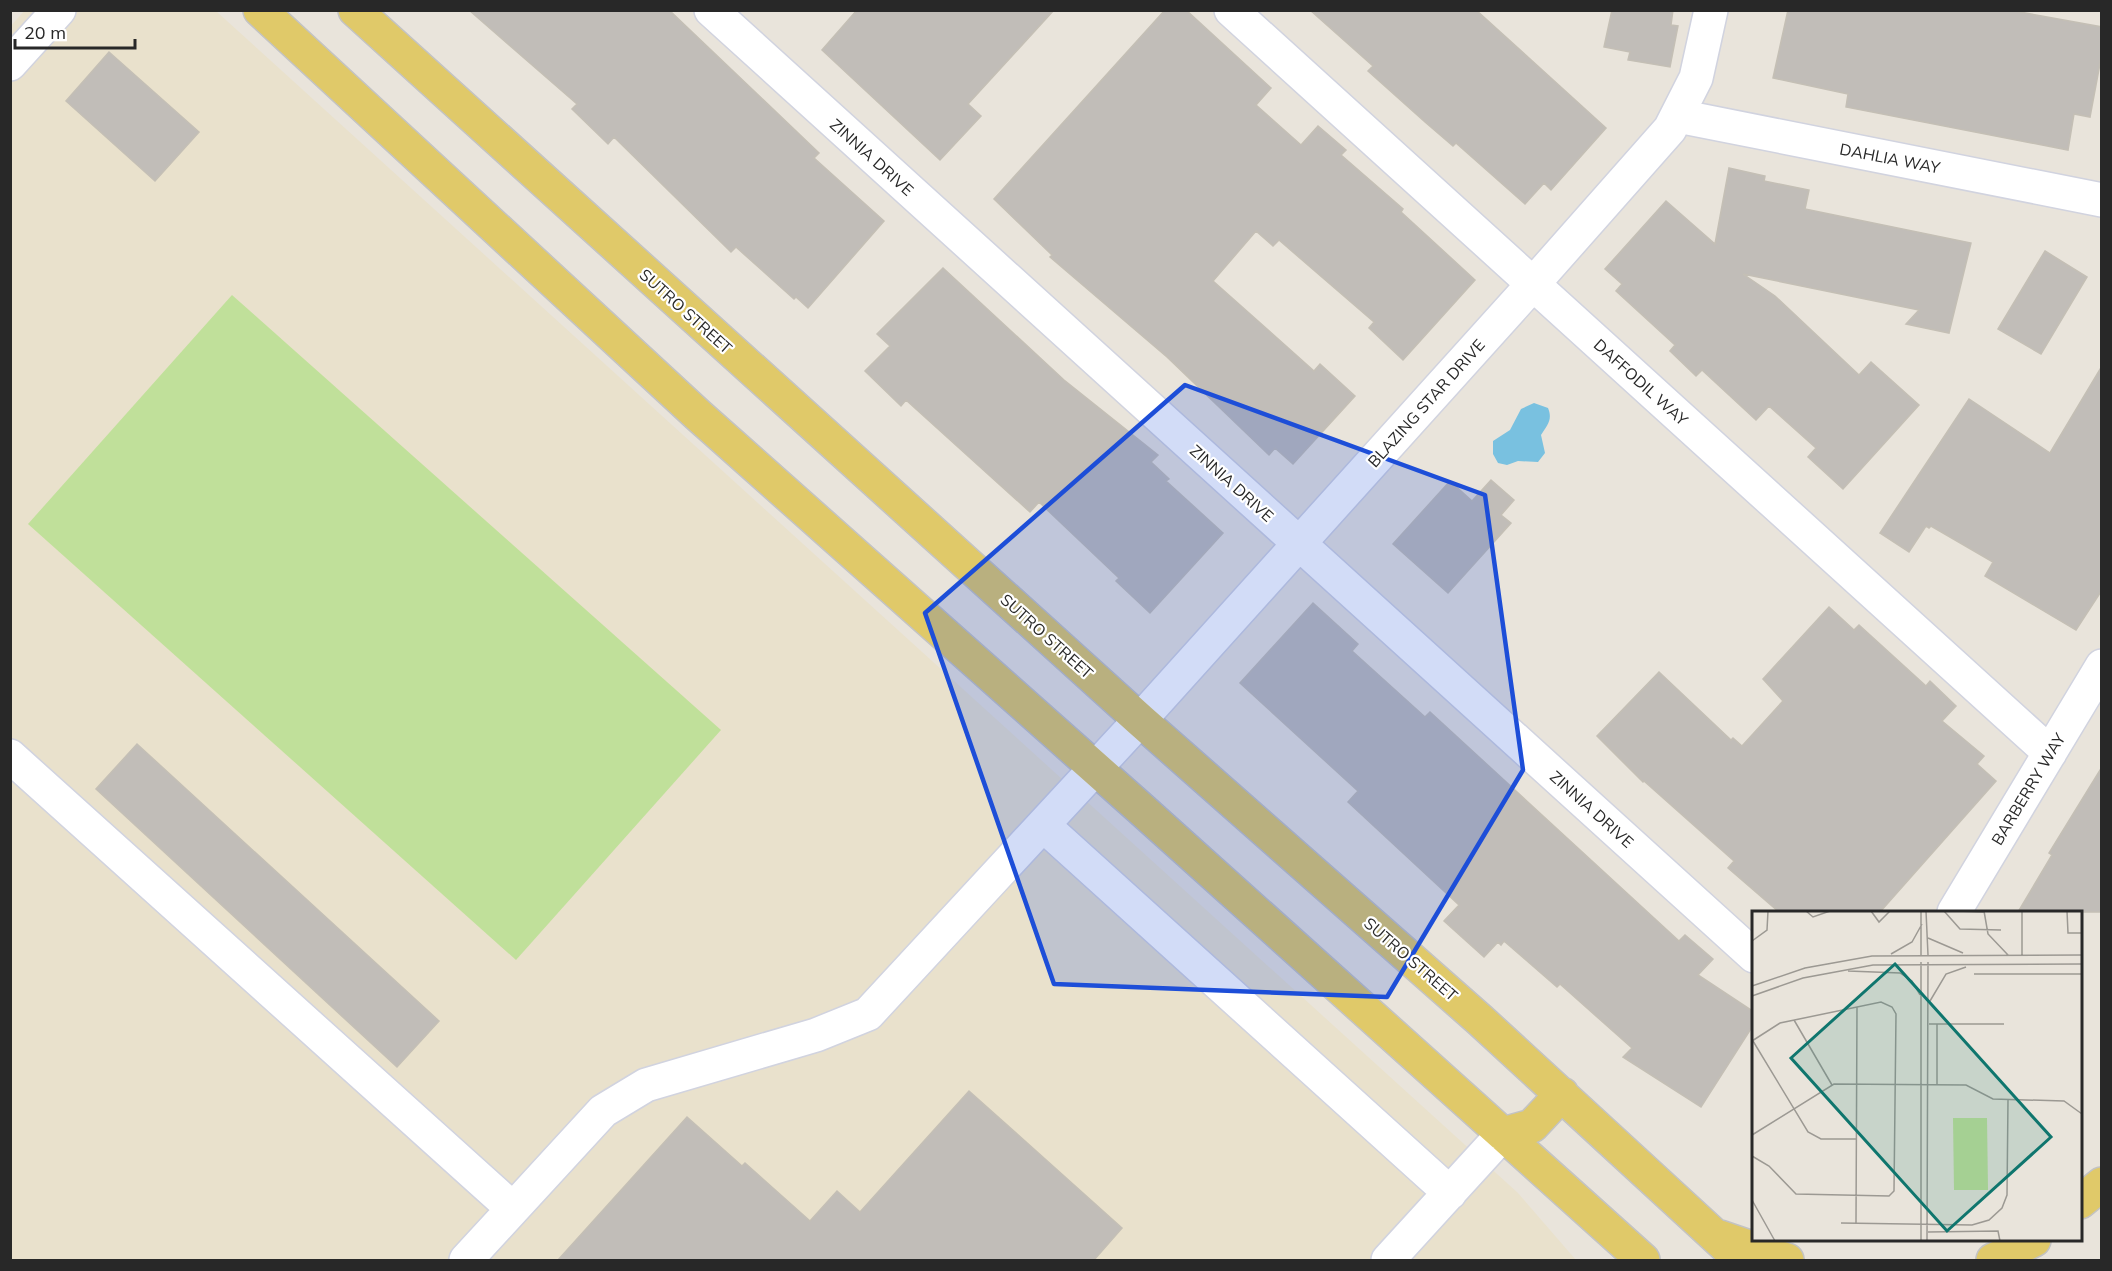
<svg xmlns="http://www.w3.org/2000/svg" width="2112" height="1271" viewBox="0 0 2112 1271" font-family="Mulish,sans-serif">
	<style>
		.education { fill: #e9e1cc }
		.pitch { fill: #c0e09a }
		.water { fill: #79c1e0 }
		.building { fill: #c1bdb8; stroke: #c4bfb5; stroke-width: 1.5 }
		.lines { fill: none; stroke-linecap: round; stroke-linejoin: round }
		.minor-casing { stroke: #d1d3df; stroke-width: 36 }
		.major-casing { stroke: #c3c3c3; stroke-width: 36 }
		.minor { stroke: #fff; stroke-width: 33 }
		.major { stroke: #e0c969; stroke-width: 33 }
		.marked { fill: #1d4ed8; fill-opacity: 0.2; stroke: #1d4ed8; stroke-width: 4.5; stroke-linejoin: round }
		.labels { text-anchor: middle; dominant-baseline: central; stroke-width: 4.5; stroke-linejoin: round; paint-order: stroke }
		.street-label { font-size: 16px; fill: #282828; stroke: #fff }
		.inset-road { fill: none; stroke: #9c9993; stroke-width: 1.5 }
		.view { fill: #0f766e; fill-opacity: 0.15; stroke: #0f766e; stroke-width: 3 }
		.inset-edge { fill: none; stroke: #282828; stroke-width: 3 }
	</style>
	<rect width="100%" height="100%" fill="#e9e4db"/>
	<path class="education" d="M25 10 216 11 1518 1193 1576 1260H11L10 27Z"/>
	<path class="pitch" d="M232 295 721 730 516 960 28 524Z"/>
	<path class="water" d="M1534 403 1548 408C1553 420 1547 425 1541 435L1545 453 1538 462 1518 461 1507 465 1498 463 1493 454V441L1510 430 1521 409Z"/>
	<path class="building" d="M469 10H669L819 153 814 158 884 221 808 308 796 297 794 299 736 247 731 252 614 137 608 144 572 109 577 104Z
		M857 10H1054L968 104 981 116 940 160 822 50Z
		M1165 10H1186L1271 88 1256 105 1301 145 1318 126 1346 150 1341 155 1403 209 1401 212 1475 280 1403 360 1369 328 1374 322 1279 240 1273 246 1256 231 1213 281 1314 371 1320 364 1355 396 1293 464 1275 448 1269 455 1167 357 1050 257 1052 255 994 199Z
		M1310 10H1476L1606 128 1551 190 1544 183 1525 204 1456 143 1453 146 1425 122 1368 71 1373 66Z
		M1612 10H1673L1671 25 1678 26 1670 67 1628 60 1630 52 1604 47Z
		M1788 10H2009L2102 27V53L2090 117 2074 114 2068 150 1846 107 1848 94 1773 78Z
		M109 52 199 132 155 181 66 101Z
		M1729 168 1765 176 1764 181 1809 190 1805 209 1971 243 1949 333 1906 324 1919 310 1743 274 1775 296 1859 375 1871 362 1919 405 1843 489 1808 457 1816 448 1769 406 1756 420 1702 370 1696 376 1670 351 1675 345 1616 291 1622 284 1605 269 1666 201 1715 244Z
		M2045 251 2087 277 2041 354 1998 329Z
		M943 268 1064 380 1158 455 1151 462 1169 479 1166 481 1223 533 1150 613 1116 581 1119 578 1039 502 1030 512 906 400 901 406 865 371 890 346 877 334Z
		M2102 366V590L2076 630 1985 576 1993 562 1931 526 1929 528 1926 526 1909 552 1880 533 1969 399 2050 453Z
		M1491 480 1514 500 1501 515 1511 523 1448 593 1393 544 1450 481 1472 501Z
		M1313 603 1358 644 1352 651 1425 717 1430 712 1679 941 1685 935 1713 959 1698 975 1754 1012V1024L1701 1107 1623 1057 1632 1048 1560 984 1557 987 1504 941 1501 945 1498 942 1484 957 1444 921 1459 905 1348 802 1358 791 1240 683Z
		M1829 607 1854 630 1859 625 1926 686 1930 681 1956 706 1942 721 1984 756 1977 764 1996 781 1880 912H1779L1728 868 1734 861 1644 781 1643 782 1597 736 1659 672 1731 740 1733 738 1742 746 1783 701 1763 679Z
		M137 744 439 1021 397 1067 96 789Z
		M2102 767V912H2018L2052 855 2049 853Z
		M969 1091 1122 1228 1094 1260H558L687 1117 742 1166 745 1163 810 1221 837 1191 860 1212Z"/>
	<g class="lines">
		<defs>
			<path id="minor" d="M711 10 1754 956
				M1231 10 2050 753
				M10 64 59 10
				M1678 116 2102 200
				M10 756 513 1209
				M1043 825 1450 1193
				M1954 912 2102 666
				M466 1260 603 1111 646 1085 816 1035 868 1014 1140 720 1533 284 1670 129 1696 78 1711 10
				M1388 1260 1503 1134"/>
			<path id="major" d="M260 10 698 415 1140 808 1643 1260
				M355 10 1140 720 1480 1020 1741 1260
				M1503 1134 1532 1126 1562 1094
				M2080 1202 2102 1184
				M1720 1237 1787 1260
				M1993 1260 2034 1240"/>
		</defs>
		<use href="#minor" class="minor-casing"/>
		<use href="#major" class="major-casing"/>
		<use href="#minor" class="minor"/>
		<use href="#major" class="major"/>
	</g>
	<path class="marked" d="M1185 385 1485 495 1523 770 1387 997 1054 984 925 613Z"/>
	<g class="labels">
		<g class="street-label">
			<text transform="translate(872 157) rotate(42)">ZINNIA DRIVE</text>
			<text transform="translate(1890 158) rotate(11)">DAHLIA WAY</text>
			<text transform="translate(686 311) rotate(42)">SUTRO STREET</text>
			<text transform="translate(1641 382) rotate(42)">DAFFODIL WAY</text>
			<text transform="translate(1426 403) rotate(-48)">BLAZING STAR DRIVE</text>
			<text transform="translate(1232 483) rotate(42)">ZINNIA DRIVE</text>
			<text transform="translate(1047 636) rotate(42)">SUTRO STREET</text>
			<text transform="translate(2028 789) rotate(-59)">BARBERRY WAY</text>
			<text transform="translate(1592 809) rotate(42)">ZINNIA DRIVE</text>
			<text transform="translate(1411 959) rotate(41)">SUTRO STREET</text>
		</g>
	</g>
	<g transform="translate(1752 911)">
		<rect width="330" height="330" fill="#e9e4db"/>
		<path d="M201 207H235L236 279H202Z" fill="#c0e09a"/>
		<path class="inset-road" d="M54 0 61 6 78 0M119 0 127 11 138 0M169 0V44M174 0 176 44M192 0 208 18 249 19M205 0 232 1M232 0 236 23 256 44M270 0V44M315 0 316 22H330M176 27 211 42M0 30 15 19 16 0M139 43 160 31 170 13M96 60 148 62 160 70 168 84M222 63H330M0 75 53 57 120 45 330 44M0 85 51 67 121 54 330 53M178 90 194 63 214 56M42 109 80 174M177 113H252M0 130 28 112 129 91 140 96 144 103 142 280 137 285 44 283 17 255 0 245M1 130 56 221 69 228H105M185 173V113M0 224 82 173 214 174 241 188 312 190 330 203M0 289 23 330M89 312 220 314 237 309 250 297 255 284 256 189M104 312 105 96M176 321 246 320 248 330M169 330V51M175 330 176 51"/>
		<path class="view" d="M143 53 299 226 195 320 39 147Z"/>
		<rect width="330" height="330" class="inset-edge"/>
	</g>
	<rect width="2112" height="1271" fill="none" stroke="#282828" stroke-width="24"/>
	<path d="M15 39v9h120v-9" fill="none" stroke="#282828" stroke-width="3"/>
	<text x="24" y="39" font-size="18" fill="#282828" stroke="#ffffff" stroke-width="4.5" paint-order="stroke">20 m</text>
</svg>
